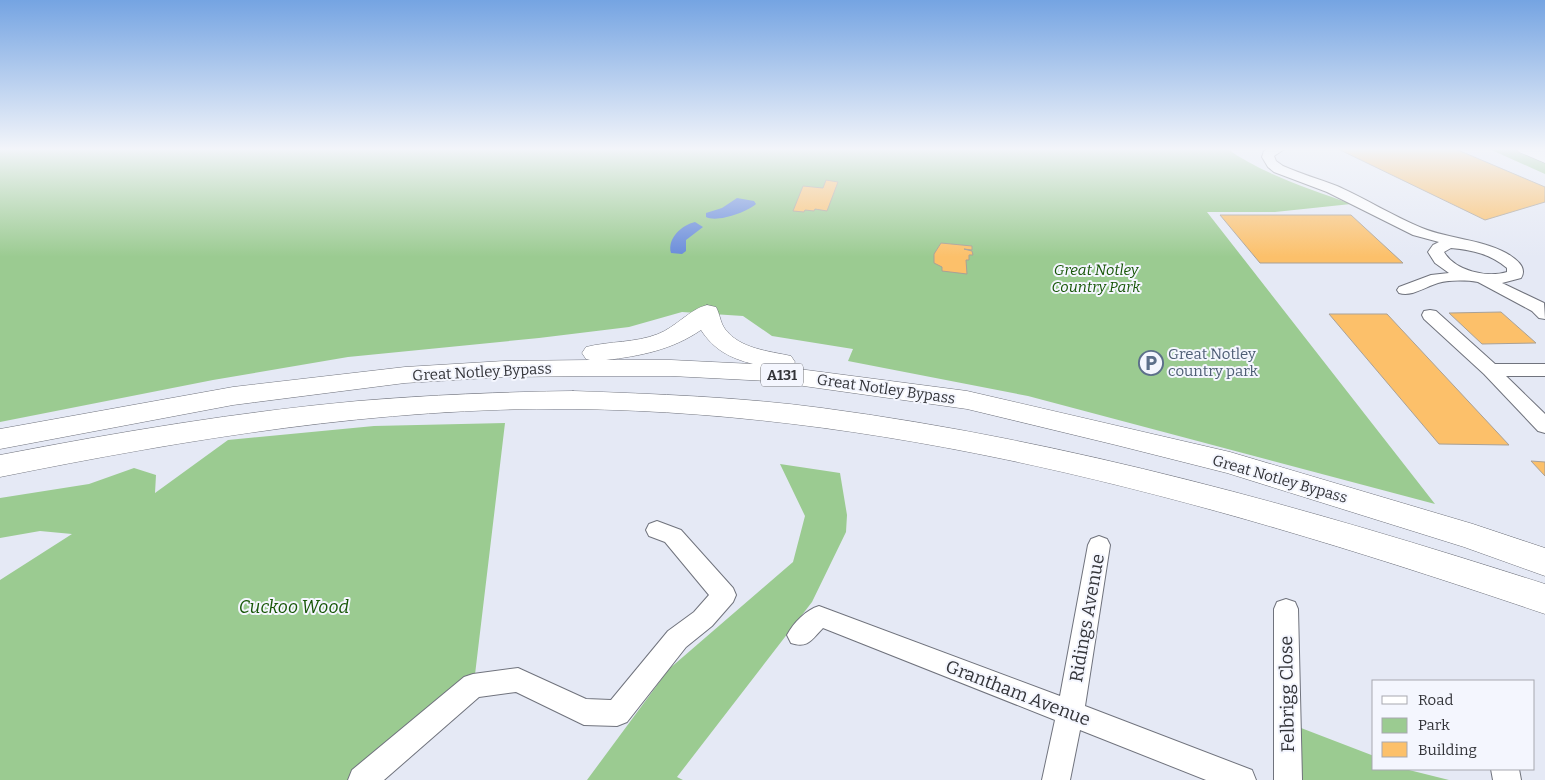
<svg xmlns="http://www.w3.org/2000/svg" width="1545" height="780" viewBox="0 0 1545 780" font-family="Bitter,serif">
	<style>
		.green { fill: #9bcb91 }
		.water { fill: #688bd9 }
		.building { fill: #fcc06a; stroke: #a9a197 }
		.lines { fill: none; stroke-linecap: round; stroke-linejoin: round }
		.street-casing { stroke: #70737d; stroke-width: 2 }
		.highway-casing { stroke: #70737d; stroke-width: 1 }
		.street { fill: #fff; fill-rule: evenodd }
		.highway { fill: #fff; fill-rule: evenodd }
		.labels { text-anchor: middle; dominant-baseline: central; stroke-width: 4; stroke-linejoin: round; paint-order: stroke }
		.shield { fill: #f4f6fe; stroke: #6d6e74; stroke-width: 1 }
		.shield-label { font-size: 14px; font-weight: bold; fill: #333439 }
		.park-label { font-size: 15px; font-style: italic; fill: #175607; stroke: #f4f6fe }
		.service-label { font-size: 15px; fill: #4e5e75; stroke: #f4f6fe; text-anchor: start }
		.street-label { font-size: 15px; fill: #333439; stroke: #f4f6fe }
		.near-park-label { font-size: 18px; font-style: italic; fill: #175607; stroke: #f4f6fe }
		.near-street-label { font-size: 18px; fill: #333439; stroke: #f4f6fe }
	</style>
	<rect width="100%" height="100%" fill="#e5e9f5"/>
	<path class="green" d="M0 148H1226C1264 175 1308 188 1351 204L1275 212H1207L1435 504 1028 396 848 361 853 349 772 336 743 316 682 312 629 327 539 338 348 357 213 380 0 422Z
		M1487 148H1515L1545 161V174Z
		M505 423 474 683 356 780H0V580L72 534 40 531 0 538V498L89 484 134 468 156 475 155 493 228 440 374 426Z
		M780 464 840 473 847 515 846 532 812 602 677 777 683 780H587L669 669 793 562 805 516Z
		M1288 723 1374 756V769H1405L1449 780H1288Z"/>
	<path class="water" d="M737 198 754 201 756 204C747 212 717 223 706 217V213L722 208Z
		M695 222 703 227 686 240V251L682 254 671 253C667 238 682 225 695 222Z"/>
	<path class="building" d="M1336 148H1453L1545 187V202L1485 220Z
		M826 180 838 182 827 211 815 209 814 211 805 210 804 212 793 211 803 186 823 188Z
		M1220 215H1351L1403 263H1260Z
		M941 243 972 246V250L964 249 972 251 973 255H969V260H966L967 274 942 271V267L934 263V254Z
		M1501 312 1536 343 1482 344 1449 313Z
		M1329 314H1387L1509 445 1439 444Z
		M1531 461 1545 462V476Z"/>
	<g class="lines">
		<defs>
			<path id="street" d="M1270 148H1286L1274 156 1276 161 1283 166C1301 174 1319 179 1337 186 1366 199 1393 216 1422 228 1449 239 1480 239 1506 253 1515 258 1528 267 1521 278L1502 283 1544 303 1545 319 1539 318 1532 311 1478 282C1466 280 1449 280 1438 283 1425 287 1412 297 1399 293L1397 290 1399 287 1431 275 1449 273 1435 263 1428 252 1433 245 1439 242 1413 235 1327 192 1274 172 1268 167 1262 157 1264 151ZM1451 248C1472 250 1491 254 1507 268V272C1487 278 1455 271 1444 252Z
				M1430 310 1436 311 1495 364H1545V376H1506L1545 414V433L1538 431 1484 374 1424 319 1422 315 1424 311Z
				M657 521 681 530 733 588 736 595 733 602 712 626 686 647 627 722 617 726 584 725 516 692 479 697 384 780H348L352 770 464 677 473 674 518 668 586 699 611 700 668 631 694 612 709 595 665 542 649 536 646 530 649 524Z
				M1099 536 1107 539 1110 545 1085 706 1252 770 1256 780H1206L1080 730 1070 780H1042L1055 720 823 628C812 639 808 649 791 643L787 635C794 622 806 610 819 606L1060 696 1088 545 1091 539Z
				M1286 599 1295 602 1298 609 1302 780H1274V609L1277 602Z
				M1491 769H1519L1521 780H1493Z"/>
			<path id="highway" d="M1516 148H1541L1545 150V163L1519 152Z
				M707 305 716 307C720 314 720 322 725 329 740 349 769 351 791 356L795 362 791 368 967 391 1230 452 1473 524 1545 548V576L1464 547 1227 473 1116 445 967 409 768 381 671 376H586L504 377 405 383 233 405 0 449V429L233 387 405 367 504 361 590 360 586 359 582 353 586 347C610 341 635 343 658 334 676 327 690 309 707 305ZM701 330C714 350 730 358 753 364L671 360H606C640 356 672 350 701 330Z
				M573 391C656 394 740 397 822 408 1070 441 1308 508 1545 584V614C1230 507 908 413 573 409 380 407 188 439 0 477V455C119 432 238 412 358 401 430 395 501 392 573 391Z"/>
		</defs>
		<use href="#street" class="street-casing"/>
		<use href="#highway" class="highway-casing"/>
		<use href="#street" class="street"/>
		<use href="#highway" class="highway"/>
	</g>
	<linearGradient id="sky" x2="0" y2="1"><stop stop-color="#75a4e2"/><stop offset="0.58" stop-color="#f3f5fa"/><stop offset="1" stop-color="#f3f5fa" stop-opacity="0"/></linearGradient>
	<rect width="1545" height="257" fill="url(#sky)"/>
	<defs>
		<symbol id="parking-ring" viewBox="-11 -11 22 22"><circle r="9.5" fill="#f4f6fe" stroke="#5c6f8a" stroke-width="1.5"/><path d="M-3.5-5.5H1a3.5 3.5 0 0 1 0 7H-1V5.5H-3.5ZM-1-3.4V-.6H.8a1.4 1.4 0 0 0 0-2.8Z" fill="#5c6f8a"/></symbol>
	</defs>
	<g fill-rule="evenodd">
		<use href="#parking-ring" x="1137" y="349" width="28" height="28"/>
	</g>
	<g class="labels">
		<rect class="shield" x="761" y="363.5" width="42" height="23" rx="4"/>
		<g class="shield-label">
			<text x="782" y="375">A131</text>
		</g>
		<g class="park-label">
			<text x="1096" y="270">Great Notley<tspan x="1096" dy="17">Country Park</tspan></text>
		</g>
		<g class="service-label">
			<text x="1168" y="354">Great Notley<tspan x="1168" dy="17">country park</tspan></text>
		</g>
		<g class="street-label">
			<text transform="translate(482 372) rotate(-3)">Great Notley Bypass</text>
			<text transform="translate(886 389) rotate(8)">Great Notley Bypass</text>
			<text transform="translate(1280 479) rotate(16)">Great Notley Bypass</text>
		</g>
		<g class="near-park-label">
			<text x="294" y="607">Cuckoo Wood</text>
		</g>
		<g class="near-street-label">
			<text transform="translate(1087 618) rotate(-80)">Ridings Avenue</text>
			<text transform="translate(1018 693) rotate(21)">Grantham Avenue</text>
			<text transform="translate(1287 694) rotate(-91)">Felbrigg Close</text>
		</g>
	</g>
	<rect x="1372" y="680" width="162" height="90" fill="#f4f6fe" stroke="#a7a8af"/>
	<rect x="1382" y="696" width="25" height="8" fill="#ffffff" stroke="#a7a8af"/>
	<text x="1418" y="705" font-size="15" fill="#333439">Road</text>
	<rect x="1382" y="718" width="25" height="15" fill="#9bcb91" stroke="#a7a8af"/>
	<text x="1418" y="730" font-size="15" fill="#333439">Park</text>
	<rect x="1382" y="742" width="25" height="15" fill="#fcc06a" stroke="#a7a8af"/>
	<text x="1418" y="755" font-size="15" fill="#333439">Building</text>
</svg>
